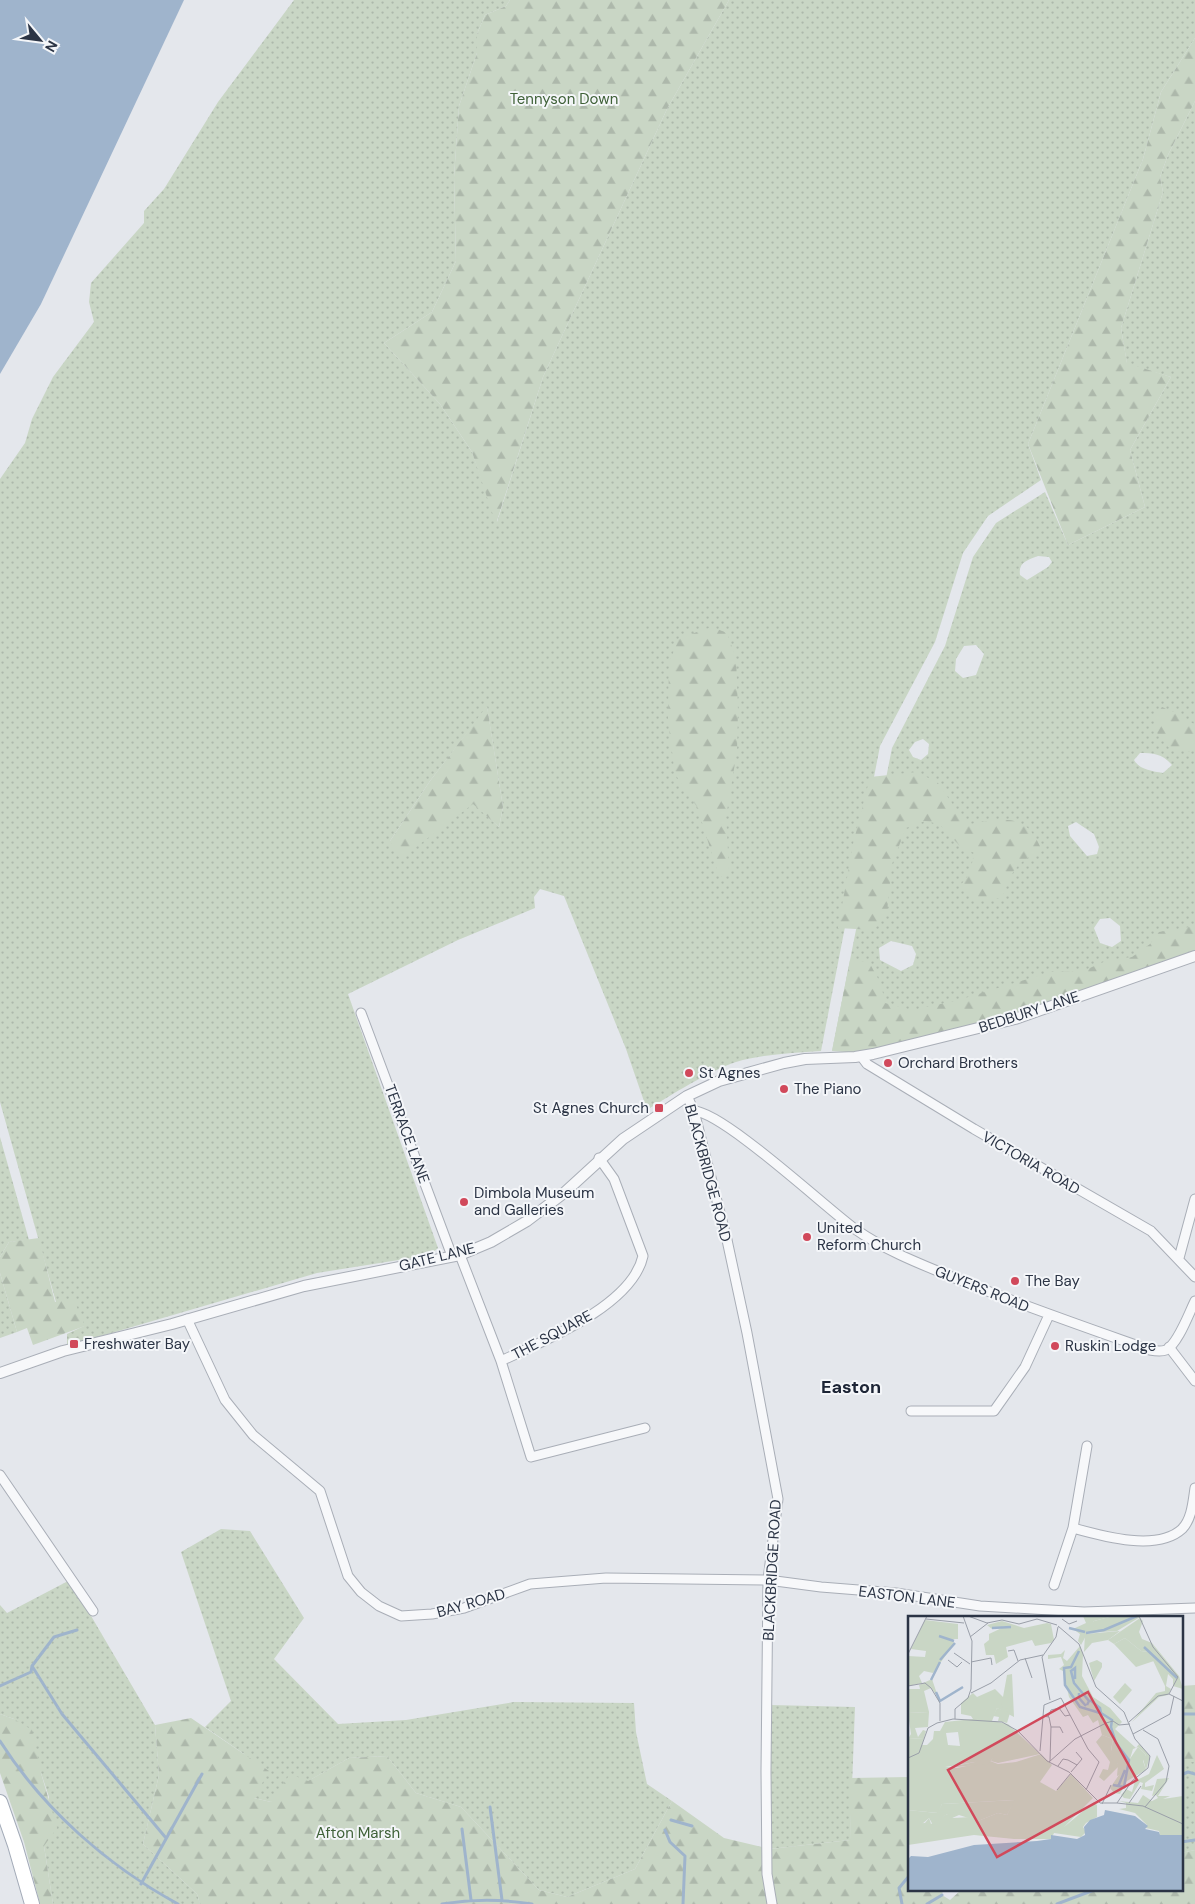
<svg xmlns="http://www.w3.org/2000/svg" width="1195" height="1904" viewBox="0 0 1195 1904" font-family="'DM Sans',sans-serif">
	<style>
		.grass { fill: url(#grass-dots); fill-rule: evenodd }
		.forest { fill: url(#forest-firs) }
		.water { fill: #9fb4cc }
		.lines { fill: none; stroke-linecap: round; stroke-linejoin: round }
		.stream { stroke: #9fb4cc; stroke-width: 3 }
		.minor-casing { stroke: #a9aeb7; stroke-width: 11 }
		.tertiary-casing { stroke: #a9aeb7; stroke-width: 12 }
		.primary-casing { stroke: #a3abb8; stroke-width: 16 }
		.minor { stroke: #f7f8fa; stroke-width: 9 }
		.tertiary { stroke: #f7f8fa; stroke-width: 10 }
		.primary { stroke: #fff; stroke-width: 14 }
		.poi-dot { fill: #d1495b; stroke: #f4f6f9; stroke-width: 2 }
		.labels { text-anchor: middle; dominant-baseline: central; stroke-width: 4; stroke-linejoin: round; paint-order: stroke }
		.park-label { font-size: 15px; fill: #3f6138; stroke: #f4f6f9 }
		.street-label { font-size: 15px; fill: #2b3445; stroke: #f4f6f9 }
		.poi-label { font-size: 15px; fill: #2b3445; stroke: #f4f6f9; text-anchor: start }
		.quarter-label { font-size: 18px; font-weight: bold; fill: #1d2536; stroke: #f4f6f9 }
		.inset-river { fill: none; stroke: #9fb4cc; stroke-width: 2.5 }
		.inset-road { fill: none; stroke: #9a9fa9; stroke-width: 1 }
		.view { fill: #d1495b; fill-opacity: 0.15; stroke: #d1495b; stroke-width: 2.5 }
		.inset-edge { fill: none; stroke: #2b3445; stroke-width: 2.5 }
	</style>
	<defs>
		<pattern id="grass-dots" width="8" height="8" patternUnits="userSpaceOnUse" patternTransform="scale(1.25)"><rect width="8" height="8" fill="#c9d6c5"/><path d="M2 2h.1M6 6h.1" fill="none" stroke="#adb8ab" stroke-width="1.8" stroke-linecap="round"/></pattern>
		<pattern id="forest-firs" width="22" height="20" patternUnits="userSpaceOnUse" patternTransform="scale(1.25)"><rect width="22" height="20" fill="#c9d6c5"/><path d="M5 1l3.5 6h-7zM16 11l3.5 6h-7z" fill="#adb8ab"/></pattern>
	</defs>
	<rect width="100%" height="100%" fill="#e4e7ec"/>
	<path class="grass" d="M294 0H510L506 6 485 15 477 34V53L459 106 454 177 456 261 432 312 384 343 440 404 472 452 497 522 543 377 667 109 729 0H1195V38L1161 92 1143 159 1028 444 1041 480 988 516 963 553 935 642 880 746 821 1051C793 1053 763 1054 736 1062 709 1071 671 1095 647 1110L626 1049 564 896 540 889 534 897 535 908 458 940 348 994 438 1248 430 1255 317 1273 67 1346V1334L84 1326 56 1302 0 1102V479L25 443 32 419 53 377 94 322 89 302 91 283 144 223V211L164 189 218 102ZM487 707 503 807 499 827 473 803 437 830 390 841 430 781Z
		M1195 101V953L832 1051 892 748 945 646 973 557 996 523 1045 492 1068 545 1145 507 1130 450 1171 377 1127 364 1121 328 1163 192 1160 177 1168 155ZM1038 556 1049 557 1052 562 1048 567 1027 580 1020 575C1018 562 1028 560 1038 556ZM976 645 984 654 976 675 963 678 955 671 956 659 964 646ZM923 739 929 744 928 754 921 760 913 757 909 750 915 742ZM1140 753C1153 753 1163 754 1172 765L1163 773C1152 771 1140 770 1134 760ZM1076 822 1094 834 1099 847 1097 854 1087 856 1070 836 1068 826ZM1110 918 1120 926 1121 941 1112 947 1100 943 1094 928 1100 919ZM891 941 912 946 916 954 913 965 901 971 880 960 879 948Z
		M0 1137 29 1240 9 1242 0 1257Z
		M0 1273 17 1332 0 1338Z
		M221 1529 250 1531 304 1618 274 1659 338 1724 406 1720 514 1702 634 1703 636 1732 647 1784 672 1801 635 1869 567 1897 539 1890 461 1807 416 1793 387 1756 349 1758 271 1802 254 1798 244 1754 205 1727 231 1701 181 1552Z
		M70 1580 155 1725 159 1775 143 1844 197 1894 200 1904H53L44 1846 49 1797 41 1773 14 1719 0 1714V1605L7 1613Z
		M770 1705 855 1707 850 1840 770 1849Z
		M1181 1762H1195V1850L1181 1853Z"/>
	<path class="forest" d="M510 0H729L667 109 543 377 496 524 472 452 440 404 384 343 432 312 456 261 454 177 459 106 477 53V34L485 15 506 6Z
		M1195 38V101L1168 155 1160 177 1163 192 1121 328 1127 363 1171 377 1130 450 1145 507 1068 545 1028 444 1143 159 1161 92Z
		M712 627 727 633 736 658 738 710 737 751 726 817 729 868 726 877 719 876 697 807 675 774 668 721 669 663 679 638Z
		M487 706 503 807 499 827 473 804 400 859 390 841 430 781Z
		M1162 707 1181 715 1195 725V744L1191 752 1170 749 1157 733 1154 718Z
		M917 772 938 783 956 809 971 824C1006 818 1027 813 1042 851 1014 863 1013 870 1002 898L974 901 960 886 970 873 974 853 959 845 939 824 925 821 906 828 892 864 887 912 874 930 838 928 853 844 870 777Z
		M1195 926V953L1010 1017 860 1053 832 1051 850 960 869 962 881 984 885 1003 912 1010 955 1001 1051 972 1083 971 1108 960 1132 957 1150 944 1159 932Z
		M39 1238 55 1302 73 1298 85 1326 33 1345 27 1328 17 1332 0 1273V1257L9 1242Z
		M1195 1685V1762H1181V1686Z
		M0 1714 14 1719 32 1730 41 1773 57 1828 44 1846 53 1904H40L24 1842 0 1773Z
		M191 1718 269 1771 254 1798 271 1802 290 1774 308 1781 349 1758 387 1756 416 1793 461 1807 539 1890 567 1897 635 1869 672 1801 724 1838 770 1849 850 1840 851 1778 909 1777V1890H943L942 1895 950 1900 961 1890H1181V1853L1195 1850V1904H200L197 1894 143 1844 159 1775 155 1725Z"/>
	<path class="water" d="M0 0H184L41 304 0 374Z"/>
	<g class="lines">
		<path class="stream" d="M32 1666 62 1714 166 1838
			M0 1686 31 1672 32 1666 54 1637 77 1630
			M1181 1714H1195
			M0 1741C43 1809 108 1866 178 1904
			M1181 1775 1188 1772 1195 1774
			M490 1807 502 1900
			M671 1820 692 1826
			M462 1829 471 1900
			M665 1830 670 1842 685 1856 683 1904
			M1181 1842 1195 1840
			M141 1884 202 1774
			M442 1904C473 1899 501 1899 532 1904
			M902 1904 899 1888 909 1876
			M927 1904 942 1895
			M1057 1904 1094 1890"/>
		<defs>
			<path id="minor" d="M361 1013 452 1256
				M861 1056 867 1064 974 1129 1151 1231 1195 1277
				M687 1096 694 1111 727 1240 747 1333 778 1499 768 1580 766 1771 767 1874 772 1904
				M694 1111C723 1112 825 1207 855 1229 886 1251 923 1265 957 1279 1021 1305 1085 1327 1150 1350 1155 1351 1161 1352 1166 1350 1178 1344 1189 1313 1195 1301
				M460 1255 501 1361C543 1341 632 1306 643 1256L614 1179 599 1158
				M1179 1258 1195 1199
				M187 1319 225 1400 253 1435 320 1491 348 1576 361 1592 379 1606 401 1616 432 1614 464 1608 530 1584 606 1578 768 1580 821 1587 896 1593 980 1606 1084 1612 1195 1608
				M1169 1347 1195 1381
				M501 1361 531 1457 645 1428
				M911 1411H994L1025 1367 1049 1315
				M0 1475 93 1611
				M1073 1528 1087 1446
				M1054 1585 1073 1528C1102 1536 1157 1552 1182 1529 1192 1519 1193 1501 1195 1488"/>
			<path id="tertiary" d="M0 1373 63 1351 172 1324 304 1286 460 1255 491 1242 527 1221 564 1193 623 1139 687 1096 719 1081 784 1063 805 1059 855 1057 873 1054 1015 1019 1195 956"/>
			<path id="primary" d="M0 1802 15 1845 32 1904"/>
		</defs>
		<use href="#minor" class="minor-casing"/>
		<use href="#tertiary" class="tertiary-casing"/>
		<use href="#primary" class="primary-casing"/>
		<use href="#minor" class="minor"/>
		<use href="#tertiary" class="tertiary"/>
		<use href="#primary" class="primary"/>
	</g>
	<g class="poi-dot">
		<circle cx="888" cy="1063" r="5"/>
		<circle cx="689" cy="1073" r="5"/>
		<circle cx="784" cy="1089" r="5"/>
		<rect x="654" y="1103" width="10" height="10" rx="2.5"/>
		<circle cx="464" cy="1202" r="5"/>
		<circle cx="807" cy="1237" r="5"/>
		<circle cx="1015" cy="1281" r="5"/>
		<rect x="69" y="1339" width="10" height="10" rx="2.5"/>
		<circle cx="1055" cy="1346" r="5"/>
	</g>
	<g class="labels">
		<g class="park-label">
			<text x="564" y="99">Tennyson Down</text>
			<text x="358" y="1833">Afton Marsh</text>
		</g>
		<g class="street-label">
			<text transform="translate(1029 1012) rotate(-18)">BEDBURY LANE</text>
			<text transform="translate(407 1134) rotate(70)">TERRACE LANE</text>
			<text transform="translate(1031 1163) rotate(30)">VICTORIA ROAD</text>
			<text transform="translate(708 1173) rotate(75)">BLACKBRIDGE ROAD</text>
			<text transform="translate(437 1257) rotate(-14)">GATE LANE</text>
			<text transform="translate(982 1289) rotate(22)">GUYERS ROAD</text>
			<text transform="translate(552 1335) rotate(-28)">THE SQUARE</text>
			<text transform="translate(772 1570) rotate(-87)">BLACKBRIDGE ROAD</text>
			<text transform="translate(907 1597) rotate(7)">EASTON LANE</text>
			<text transform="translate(471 1603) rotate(-16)">BAY ROAD</text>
		</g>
		<g class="poi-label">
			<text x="898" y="1063">Orchard Brothers</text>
			<text x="699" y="1073">St Agnes</text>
			<text x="794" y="1089">The Piano</text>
			<text x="649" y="1108" text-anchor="end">St Agnes Church</text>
			<text x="474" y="1193">Dimbola Museum<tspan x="474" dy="17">and Galleries</tspan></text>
			<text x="817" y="1228">United<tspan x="817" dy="17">Reform Church</tspan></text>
			<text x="1025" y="1281">The Bay</text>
			<text x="84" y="1344">Freshwater Bay</text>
			<text x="1065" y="1346">Ruskin Lodge</text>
		</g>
		<g class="quarter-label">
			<text x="851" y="1387">Easton</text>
		</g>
	</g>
	<g transform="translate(908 1616)">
		<rect width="275" height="275" fill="#e4e7ec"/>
		<path d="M175 0H205L186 5 173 29 170 25 172 18 165 13 178 7ZM17 4 50 8V23H45L46 28 25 57 16 55 11 60 14 67 0 70V40L17 41 18 35 3 33ZM217 22 233 35 241 36 246 45 228 51 206 28ZM189 44 194 47V51L186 65 181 47ZM104 58 106 101 89 92 84 105 100 108 132 138 90 147 83 145 85 141 76 140 67 146 37 151 49 152 82 145 90 148 108 146 133 138 144 149 132 166 148 175 163 158 185 182 156 211 186 186 189 189V201L178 207 175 211 178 216 173 221 146 217 143 223H106L66 219 0 229V208L17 207 21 202 23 208 39 198 45 202 63 201 70 205 90 197 99 199 106 184 34 188 30 197 0 194V123L16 122 14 129H19L25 123 26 115H32L37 106 65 103 63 100 53 98V87L65 77 69 81 87 73 95 81 99 59ZM50 116 52 130 40 129 38 117ZM24 63 30 81 23 72 16 75 21 96 0 97V73H12L11 69ZM217 67 224 74 212 88 205 81ZM194 119 205 123 203 134 211 150 196 165 191 161 195 153 200 154 202 146 188 126ZM230 131 238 139 235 145 238 154 219 165 212 178 206 177 202 172ZM261 162 250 180H262L255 183 275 180V219H252L251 215 238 212 239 209 227 197 211 193 218 192V187L211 185 230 187 235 179 244 185 250 182 248 179 244 180 249 163Z" fill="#c9d6c5" fill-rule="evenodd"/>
		<path d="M232 2 235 5 231 16 234 23 244 27 271 60 275 73 265 70V63L260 58 258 70 263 73 260 79 251 81 224 106 248 77 257 75V70L241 36 233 35 217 22 206 28 200 24ZM172 30 175 38 174 60 185 81 202 92 214 106 207 113 228 132 231 128 242 140 238 154 235 143 238 139 230 131 225 133 218 156 209 160 210 148 202 142 205 123 194 119 190 104 185 107 180 99 175 101 161 81 155 55 151 53 156 49 153 41 140 43V39L153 38 157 34 155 42 159 45ZM89 92 102 97 99 107 90 105 91 101 85 100ZM21 96 20 111 7 112 10 121 15 114 18 115 16 122 0 123 3 118 0 97ZM80 137 86 141 80 148 37 152 67 146 69 140ZM249 139 256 153 237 167V171L246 169 244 175 233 173 235 167 232 166 222 183 216 182 213 179 218 173 224 176 227 165 241 158ZM107 184 99 199 90 197 70 205 51 199 42 203 39 198 25 209 21 202 14 208H0V194L29 197 34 188Z" fill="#c9d6c5"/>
		<path d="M205 0 232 1 209 15 177 17 186 5ZM212 15 200 24 184 27 176 36 177 18Z" fill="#c9d6c5"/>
		<path d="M94 5 116 12 139 7 143 8 146 24 143 27 127 30 124 24 98 31 100 41 88 48 86 39H78L76 28 81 24V18L98 10 84 13 79 9ZM93 87a6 6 0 1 1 12 0a6 6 0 1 1-12 0Z" fill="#c9d6c5"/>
		<path d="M197 194 227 200 240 210 237 213 251 216 252 219H275V275H0V243L3 240 20 241 66 229 129 225 143 223V219L169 223 177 219 176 211 182 204 196 199Z" fill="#9fb4cc"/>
		<path class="inset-river" d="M84 12 103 11M161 12 177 16M178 17 196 14 229 0M31 20 46 25M236 31 269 62M171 35 163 51 156 52 157 69 172 91 192 97M32 44 47 27M167 63V52L163 55 166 67 181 85 179 89M23 64 32 46M28 76 32 85 55 71M171 77V82L178 90M182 84 192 92 193 97M190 95 204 104 203 111 208 127 221 144 216 171 205 169M210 171 217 154"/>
		<path class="inset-road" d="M60 0 79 7 94 4 111 8 129 3 149 9M231 0 245 31 270 61 261 78M18 3 56 7M154 3 161 8 169 5M150 10 171 28 188 71 216 96 227 123 242 140 240 152 224 165 209 187 235 190 275 208M62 21 80 7M100 35 106 34 110 45M46 37 62 48M0 38 19 0M117 42 124 62M40 44 49 51 54 46M63 46 83 42 84 49M0 70 17 67 23 72 32 87V105M63 77 83 67 112 44 135 39M142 84 134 41 148 21 150 11M135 100 141 101 143 111 142 145M140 101 143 94 151 92 157 100 162 99M47 103V93L60 82 63 73 64 25 55 0M221 106 250 80 261 78 275 85M143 111H152L155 117M235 114 250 123 261 150 258 166 237 191M225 118 262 98 266 80M132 135 136 89 153 82 180 133 191 146 178 174M168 136 174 143 169 149M0 142 11 137 20 112 29 107 45 103 94 106 110 115 139 145 161 156 192 187H209M141 146 167 123 198 107 205 105 211 109 222 108M150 150 155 143 160 144 169 149 163 156M149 174 163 157M221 187 233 170M194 188 203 169"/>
		<path class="view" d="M180 76 229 164 89 241 40 154Z"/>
		<rect width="275" height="275" class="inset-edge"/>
	</g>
	<g transform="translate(40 40) rotate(119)" stroke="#f4f6f9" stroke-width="4" paint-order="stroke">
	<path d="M0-4L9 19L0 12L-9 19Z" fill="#2b3445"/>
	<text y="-8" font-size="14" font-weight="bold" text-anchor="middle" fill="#2b3445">N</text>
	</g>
</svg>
